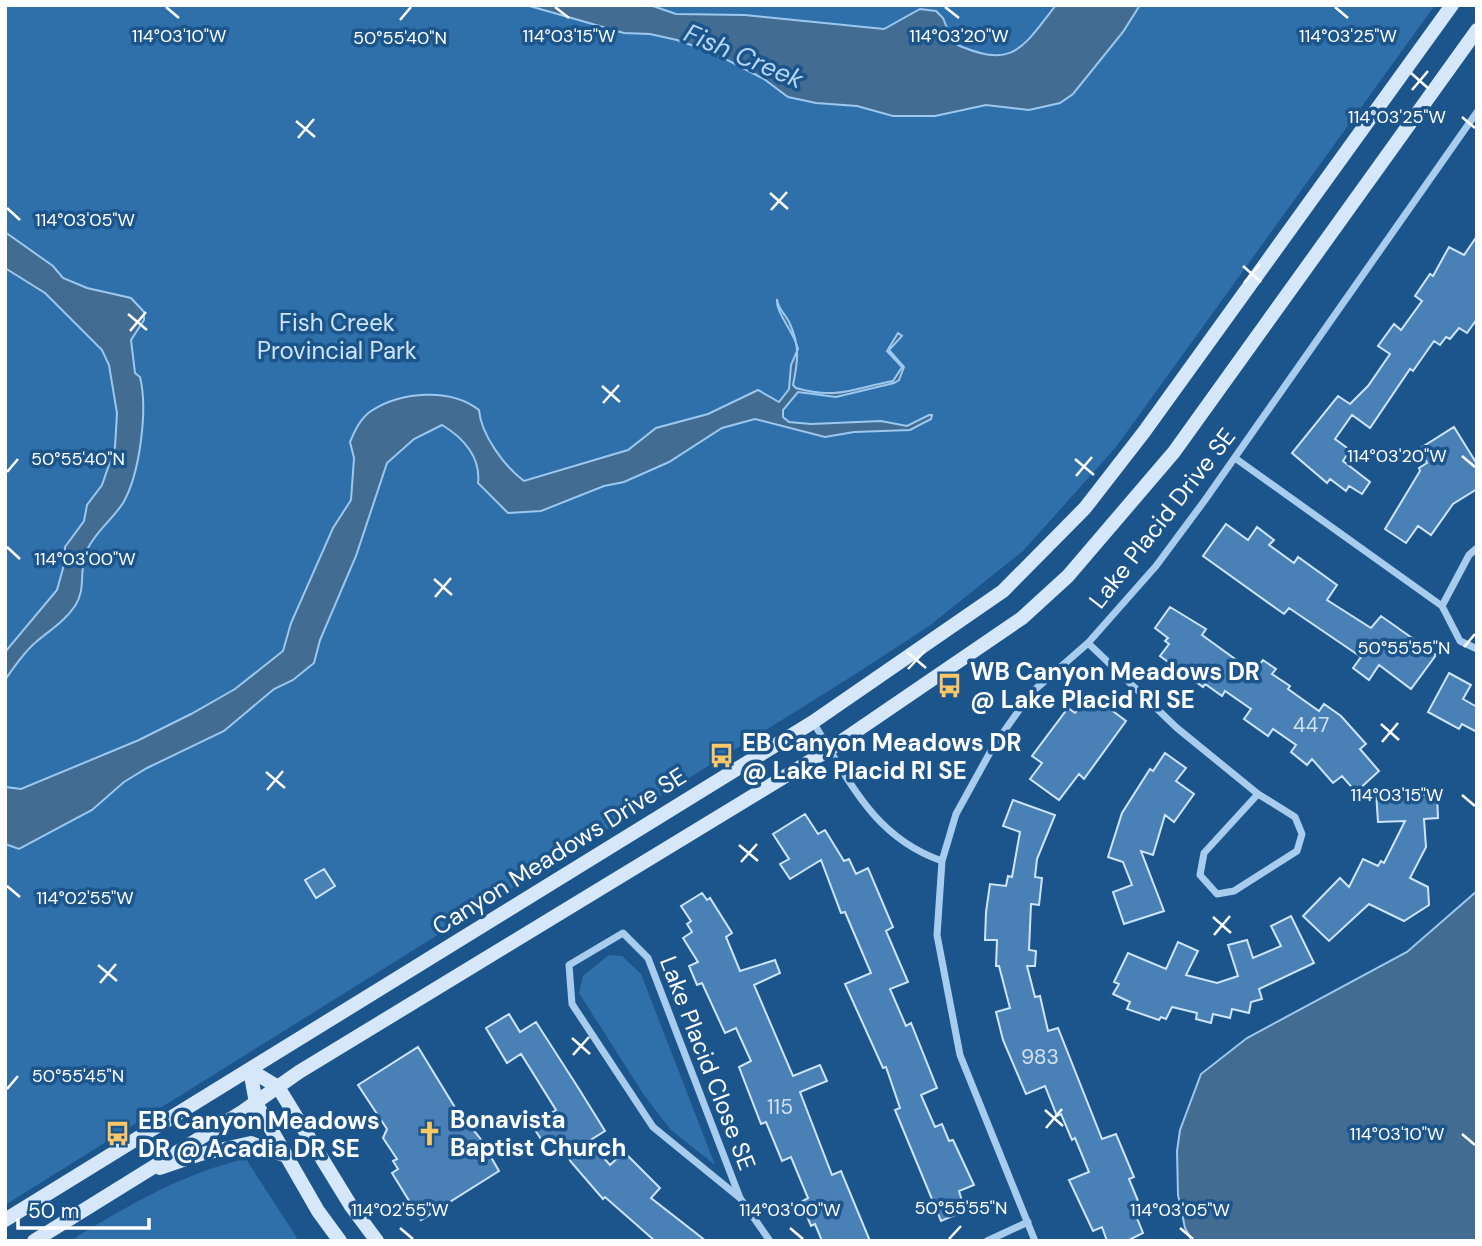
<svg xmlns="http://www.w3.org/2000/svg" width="1482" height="1246" viewBox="0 0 1482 1246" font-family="'DM Sans',sans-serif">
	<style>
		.green { fill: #2f70aa }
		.water { fill: #436c93; stroke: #9cc8ef; stroke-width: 2 }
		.building { fill: #4981b6; stroke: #cee5f9; stroke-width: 2 }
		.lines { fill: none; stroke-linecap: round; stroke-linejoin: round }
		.street { stroke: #a8cced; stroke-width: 7 }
		.secondary { stroke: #d5e7f9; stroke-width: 14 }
		.ticks { fill: none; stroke: #fff; stroke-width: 2.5 }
		.labels { text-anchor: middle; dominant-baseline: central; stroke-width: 7; stroke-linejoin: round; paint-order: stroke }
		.number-label { font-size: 21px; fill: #d2e0ed }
		.park-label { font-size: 24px; fill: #cee5f9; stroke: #1c558c }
		.street-label { font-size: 24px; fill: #fff; stroke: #1c558c }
		.poi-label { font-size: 24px; font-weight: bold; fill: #fff; stroke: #1c558c; text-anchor: start }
		.water-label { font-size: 26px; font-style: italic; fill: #b4d6f4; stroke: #1c558c }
		.ticks-label { font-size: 18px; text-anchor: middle; fill: #fff; stroke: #1c558c; stroke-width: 7; stroke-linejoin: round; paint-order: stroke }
	</style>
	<rect width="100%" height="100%" fill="#1c558c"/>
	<path class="green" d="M5 5H1435L1116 447 1023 551 929 626 854 675 5 1205Z
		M609 955 622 956 641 974 715 1165 671 1130 644 1095 579 993 583 976Z
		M246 1159 299 1241H70C124 1208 184 1172 246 1159Z"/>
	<path class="water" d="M526 5H650L676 14 745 15 884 29 920 9 936 11 943 18 953 43C1013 70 1021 50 1056 5H1140L1123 32 1073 94 1060 103 1029 110 986 105 935 116H893L857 106 816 103 788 97 764 79 714 53 677 40 650 34 624 33Z
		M5 232 53 266 63 278 87 288 131 298 144 312V320L131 340 135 373 140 377C148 409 140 474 123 503 113 519 95 532 87 550 78 570 87 588 75 606 64 622 50 630 36 642 24 652 14 667 5 680V652L57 590 65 561V547L84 521 87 505 102 485 115 447 117 413 109 365 102 350 45 293 5 268Z
		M777 299C778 310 786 314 790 324 800 346 798 361 793 385L796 388C837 400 854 388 893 381L902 367 887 351 898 333 902 336 889 350 904 367 899 380 894 383 836 397 798 392 783 410V417L789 422 811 424 881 421 907 426 929 415H932L931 419 910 430 854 432 825 437 755 419 722 428 669 462 624 482 604 486 541 511 508 513 478 483C481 458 464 438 442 425L414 439 387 463 356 556 320 640 314 663 293 680 274 689 224 731 147 768 124 782 92 810 19 849 5 844V787L21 789 139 740 191 714 235 689 283 651 291 623 333 528 351 500 354 458 350 442C355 430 360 419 371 411 402 391 451 388 479 410 481 435 505 467 524 481L628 450 656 428 708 414 758 390 779 402 789 389 791 365 798 349C795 333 775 312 777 299Z
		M1477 891V1241H1192L1185 1228 1178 1195 1177 1151 1180 1130 1201 1074 1247 1038 1407 952Z"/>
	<path class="building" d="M1477 236V319L1467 333 1459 328 1450 339 1446 337 1440 345 1434 341 1413 371 1410 369 1370 428 1352 415 1335 439 1350 450 1343 461 1370 482 1362 494 1349 486 1346 491 1330 479 1327 483 1292 453 1338 396 1350 404 1368 386 1390 354 1378 346 1394 324 1401 330 1422 301 1415 296 1430 274 1433 276 1449 247 1464 255Z
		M1454 427 1477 464V489L1453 504 1431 535 1418 526 1406 543 1385 529 1420 471 1419 468 1427 463 1419 449Z
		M1226 524 1248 540 1257 527 1274 540 1269 545 1294 563 1298 557 1337 585 1327 600 1371 628 1381 616 1436 655 1411 689 1379 665 1369 680 1353 668 1361 657 1289 608 1284 614 1203 556Z
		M1170 607 1206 629 1202 635 1249 669 1254 662 1259 665 1263 660 1276 669 1272 674 1290 686 1288 689 1319 711 1324 704 1341 716 1366 744 1360 749 1379 771 1356 792 1342 776 1333 783 1312 759 1307 765 1291 752 1296 745 1273 729 1268 736 1244 719 1251 709 1225 691 1222 696 1205 684 1203 687 1160 656 1169 644 1165 641 1168 638 1155 628Z
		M1449 673 1471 685 1463 699 1477 707V732L1462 724 1459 729 1428 712Z
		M1090 694 1126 721 1084 779 1079 774 1059 800 1030 779 1042 763 1032 756 1068 708 1075 713Z
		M1165 753 1186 768 1176 781 1194 794 1174 822 1165 815 1153 855 1141 851 1164 911 1124 924 1113 892 1132 885 1123 862 1108 857 1122 813 1150 769 1153 771Z
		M1412 790V796L1437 794 1438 818 1424 819 1426 847 1410 878 1428 887 1429 905 1404 921 1369 904 1329 941 1303 916 1340 878 1349 887 1363 859 1378 866 1381 861 1384 863 1405 821 1378 822 1376 792Z
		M1013 800 1055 815 1037 859 1035 877 1042 878 1039 905 1031 904 1029 950 1036 951 1035 966H1027L1035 997 1040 996 1048 1031 1058 1028 1102 1139 1116 1134 1134 1177 1129 1179 1141 1208 1135 1213 1143 1233 1127 1241H1107L1102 1227 1093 1231 1069 1180 1089 1172 1075 1138 1072 1140 1061 1114 1057 1116 1045 1086 1026 1094 1003 1040 996 1012 1010 1008 999 966H996L997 940H985L986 912 990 884 1006 886 1008 876 1012 877 1020 832 1003 826Z
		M805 814 818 834 825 830 844 861 849 859 856 874 868 868 893 927 886 931 908 982 890 989 906 1026 911 1023 937 1088 921 1095 935 1127 942 1124 949 1141 953 1140 974 1185 959 1191 965 1211 941 1221 895 1110 900 1108 886 1067 883 1068 845 984 871 973 845 912 841 913 821 860 790 879 780 864 789 859 773 834Z
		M324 869 335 886 316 898 305 880Z
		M702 893 707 900 710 898 732 933 726 937 740 971 775 960 780 973 754 985 793 1076 820 1065 827 1081 800 1092 832 1175 841 1171 870 1241H822L815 1224 811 1226 801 1202 808 1198 791 1157 782 1161 766 1122 761 1124 739 1067 751 1061 736 1028 725 1033 702 983 697 985 689 966 698 962 683 938 692 932 687 924 691 921 681 906Z
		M1291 916 1314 963 1259 989 1262 999 1251 1002 1249 1013 1232 1009 1230 1018 1213 1014 1211 1023 1196 1019 1197 1013 1172 1007 1166 1019 1161 1017 1159 1020 1127 1009 1130 1002 1113 994 1119 984 1114 982 1128 953 1166 969 1178 942 1198 951 1186 975 1217 983 1238 976 1228 945 1247 940 1253 958 1281 946 1271 926Z
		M509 1014 520 1032 536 1022 579 1089 605 1131 589 1141 610 1165 624 1152 660 1188 651 1198 706 1241H655L605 1197 603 1199 571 1162 556 1137 544 1144 532 1125 556 1110 521 1054 507 1063 486 1028Z
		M418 1047 467 1127 470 1126 480 1138 499 1171 421 1220 392 1173 398 1169 393 1161 397 1159 383 1138 387 1129 358 1085Z"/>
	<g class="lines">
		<path class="street" d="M1235 458 1442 606 1460 641 1477 649
			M1442 606 1469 555 1477 548
			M1088 643 1177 728 1258 794 1295 817 1302 834 1297 851 1234 891 1217 894 1200 875 1204 853 1258 794
			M813 722C849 780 873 837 942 861
			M740 1198 653 1127 572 1004 569 965 623 933 648 958 740 1198 770 1241
			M987 1241 1028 1222
			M1035 1241 960 1055 937 935 942 861 956 814 993 747 1031 693 1088 643 1156 566 1205 500 1477 112"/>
		<path class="secondary" d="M250 1070 278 1087 351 1206 377 1241
			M250 1070 256 1103 318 1211 340 1241
			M160 1168 201 1154 251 1143 286 1156
			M5 1220 813 722 1003 591 1085 508 1144 432 1452 5
			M34 1241 242 1112 299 1072 830 749 1022 618 1068 576 1174 452 1477 30"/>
	</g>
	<path class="ticks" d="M166 7 179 18M555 7 569 18M945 7 959 18M1335 7 1348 18M400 20 411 7M1411 73 1429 89M1412 90 1428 71M1462 117 1475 128M296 121 315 137M298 138 314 119M770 193 788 209M7 208 20 220M771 210 787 192M1243 266 1261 282M1244 283 1260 264M128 314 147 330M130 331 146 312M602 386 620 402M603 403 619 385M1462 456 1475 467M1075 459 1094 475M7 472 18 459M1076 476 1092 457M7 547 20 559M434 579 452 595M435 597 451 578M1464 647 1475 634M907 652 926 668M908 669 925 651M1381 724 1399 740M1382 742 1398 723M266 772 285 788M267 790 283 771M1462 795 1475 806M739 845 758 861M741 862 757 844M7 886 20 897M1213 917 1231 933M1214 935 1230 916M98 965 117 981M100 983 116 964M572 1038 590 1054M573 1055 589 1037M7 1089 18 1076M1045 1110 1063 1126M1046 1128 1062 1109M1462 1134 1475 1145M400 1228 413 1239M790 1228 803 1239M1180 1228 1193 1239M949 1239 961 1226"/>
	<defs>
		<symbol id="bus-bare" viewBox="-9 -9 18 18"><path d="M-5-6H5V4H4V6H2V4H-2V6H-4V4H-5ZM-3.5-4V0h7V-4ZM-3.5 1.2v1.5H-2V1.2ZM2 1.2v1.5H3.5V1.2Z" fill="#fdc766" stroke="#1c558c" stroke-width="2.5" paint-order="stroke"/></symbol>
		<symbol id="church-bare" viewBox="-9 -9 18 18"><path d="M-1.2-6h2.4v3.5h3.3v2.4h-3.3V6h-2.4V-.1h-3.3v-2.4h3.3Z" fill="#fdc766" stroke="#1c558c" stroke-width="2.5" paint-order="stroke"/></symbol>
	</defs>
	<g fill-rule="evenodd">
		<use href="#bus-bare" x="932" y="668" width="35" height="35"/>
		<use href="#bus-bare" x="704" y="738" width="35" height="35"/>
		<use href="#church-bare" x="412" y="1116" width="35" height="35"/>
		<use href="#bus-bare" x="100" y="1116" width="35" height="35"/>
	</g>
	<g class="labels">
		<g class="number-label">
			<text x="1311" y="725">447</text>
			<text x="1040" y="1057">983</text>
			<text x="780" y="1107">115</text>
		</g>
		<g class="park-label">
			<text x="337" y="322">Fish Creek<tspan x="337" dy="28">Provincial Park</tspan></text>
		</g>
		<g class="street-label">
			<text transform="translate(1162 518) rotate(-52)">Lake Placid Drive SE</text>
			<text transform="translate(559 851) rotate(-32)">Canyon Meadows Drive SE</text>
			<text transform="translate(708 1063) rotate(69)">Lake Placid Close SE</text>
		</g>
		<g class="poi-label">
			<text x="970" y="671">WB Canyon Meadows DR<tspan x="970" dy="28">@ Lake Placid RI SE</tspan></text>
			<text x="742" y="742">EB Canyon Meadows DR<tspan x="742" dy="28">@ Lake Placid RI SE</tspan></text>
			<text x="450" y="1119">Bonavista<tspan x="450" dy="28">Baptist Church</tspan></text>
			<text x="138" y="1120">EB Canyon Meadows<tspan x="138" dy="28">DR @ Acadia DR SE</tspan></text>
		</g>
		<g class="water-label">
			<text transform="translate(744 56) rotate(23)">Fish Creek</text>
		</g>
	</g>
	<g class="ticks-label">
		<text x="179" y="42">114°03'10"W</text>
		<text x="569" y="42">114°03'15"W</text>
		<text x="959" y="42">114°03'20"W</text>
		<text x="1348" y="42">114°03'25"W</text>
		<text x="400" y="44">50°55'40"N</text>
		<text x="1397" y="123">114°03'25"W</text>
		<text x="85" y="226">114°03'05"W</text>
		<text x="1397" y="462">114°03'20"W</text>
		<text x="78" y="465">50°55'40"N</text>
		<text x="85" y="565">114°03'00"W</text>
		<text x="1404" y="654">50°55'55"N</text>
		<text x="1397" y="801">114°03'15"W</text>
		<text x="85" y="904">114°02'55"W</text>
		<text x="78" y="1082">50°55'45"N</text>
		<text x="1397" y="1140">114°03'10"W</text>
		<text x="961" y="1214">50°55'55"N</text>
		<text x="400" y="1216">114°02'55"W</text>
		<text x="790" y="1216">114°03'00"W</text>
		<text x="1180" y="1216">114°03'05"W</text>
	</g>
	<rect width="1482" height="1246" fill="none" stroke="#ffffff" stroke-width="14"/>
	<path d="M18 1218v10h131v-10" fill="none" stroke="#ffffff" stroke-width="3.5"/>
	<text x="28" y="1218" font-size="21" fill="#ffffff" stroke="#1c558c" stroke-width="5" paint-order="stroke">50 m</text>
</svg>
